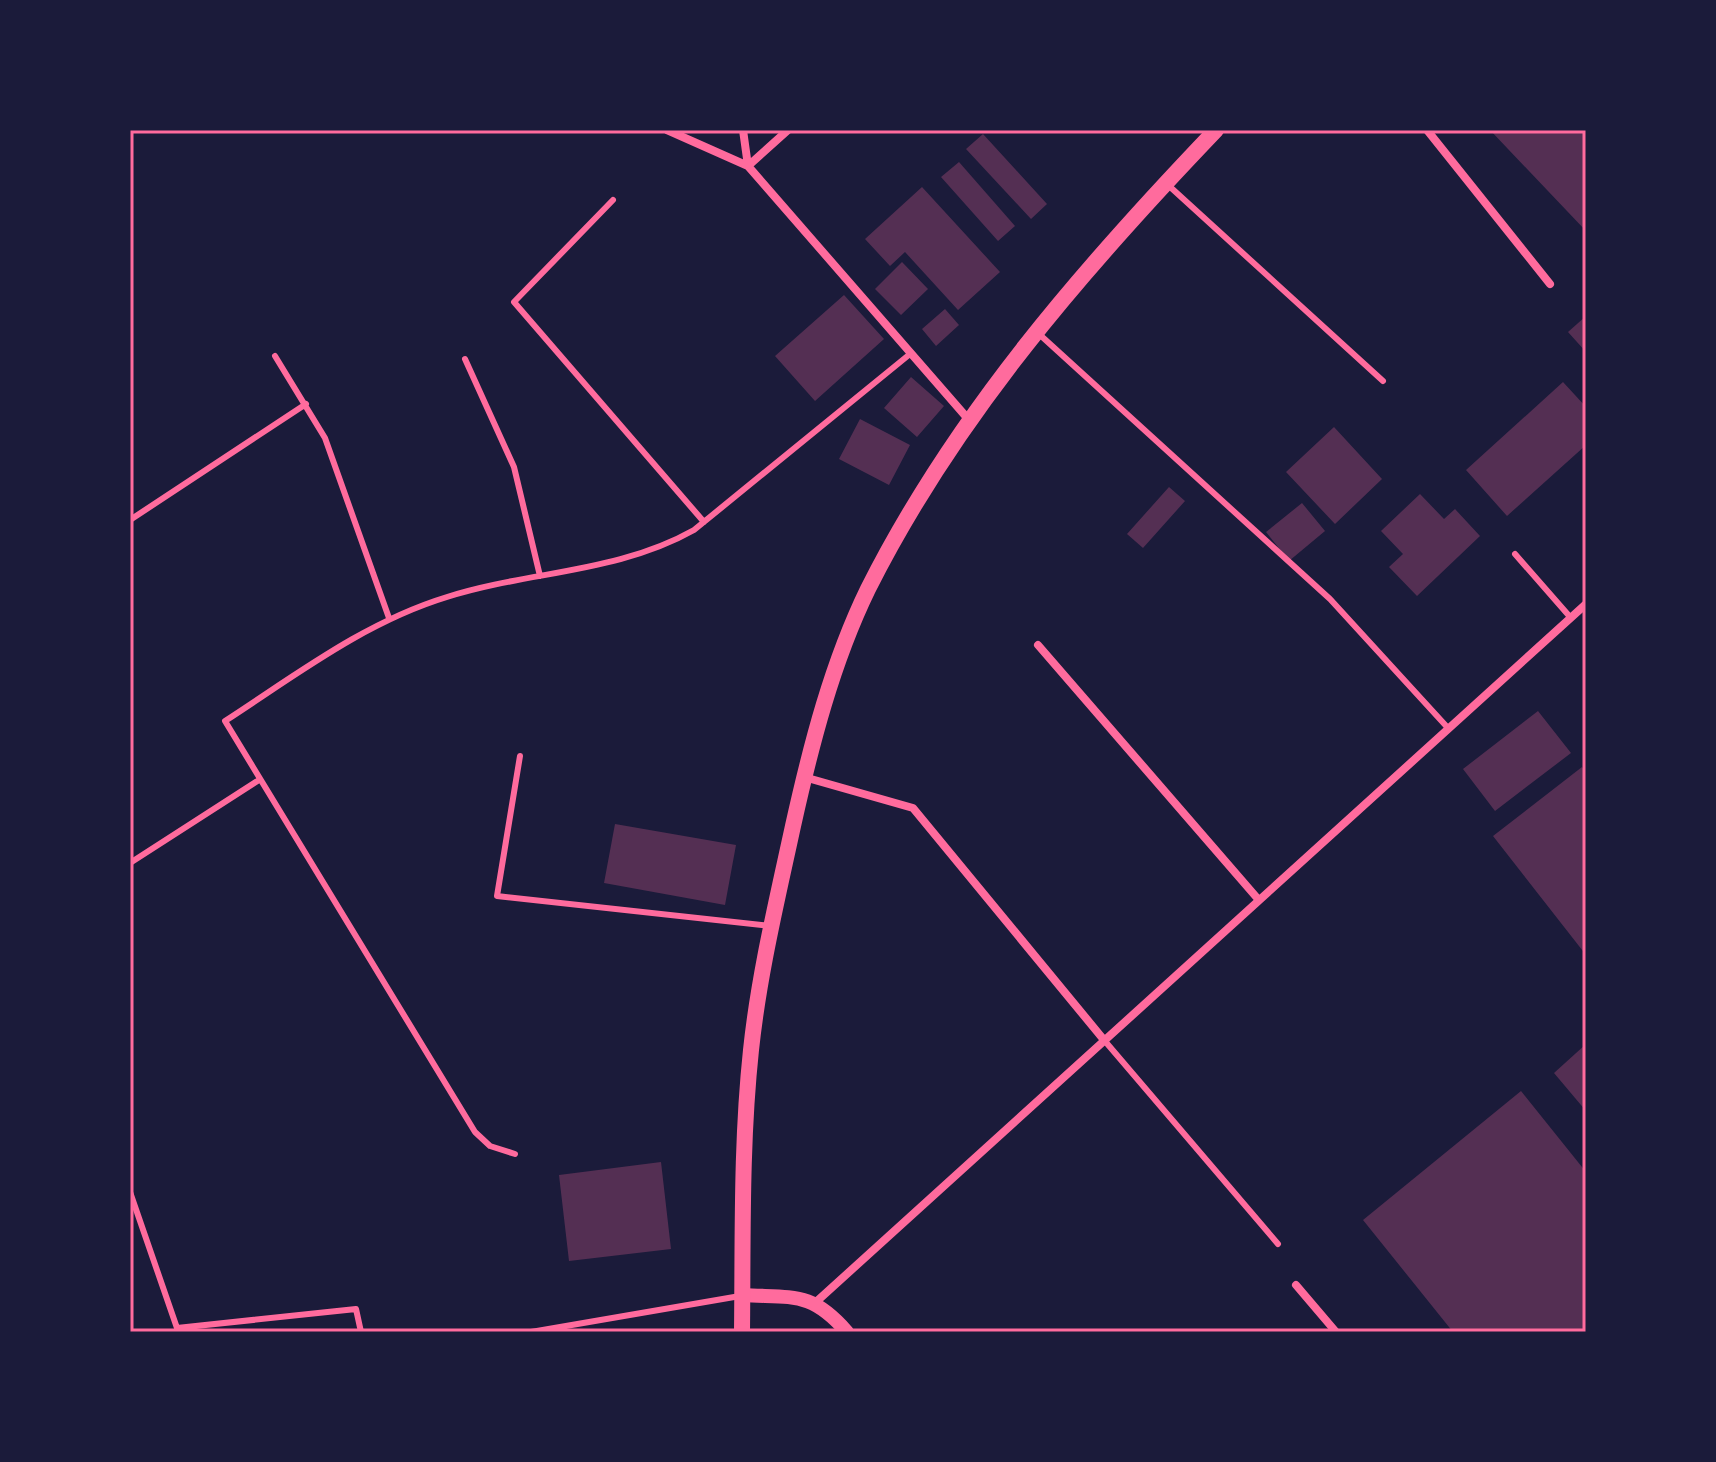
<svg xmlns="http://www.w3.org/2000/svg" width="1716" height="1462" viewBox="0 0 1716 1462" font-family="'Fira Sans Condensed',sans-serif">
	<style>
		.building { fill: #542f53 }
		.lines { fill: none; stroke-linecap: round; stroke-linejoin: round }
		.service { stroke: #ff6b9d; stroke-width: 6 }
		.minor { stroke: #ff6b9d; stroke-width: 8 }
		.tertiary { stroke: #ff6b9d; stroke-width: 14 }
		.secondary { stroke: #ff6b9d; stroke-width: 16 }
		.neatline { fill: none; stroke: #ff6b9d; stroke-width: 3 }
	</style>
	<rect width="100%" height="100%" fill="#1b1b3a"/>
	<path class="building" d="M1490 130H1584L1586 231Z
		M983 134 1047 204 1031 219 966 149Z
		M959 162 1015 226 998 241 941 177Z
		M922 187 1000 272 958 310 905 252 890 266 865 239Z
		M902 262 928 289 901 315 875 289Z
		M844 295 884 339 815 401 775 356Z
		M945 309 959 325 936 346 922 329Z
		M1586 316V352L1568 332Z
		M911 377 944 406 917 437 884 408Z
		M1563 382 1586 407V445L1507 516 1466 470Z
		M860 419 910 445 889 485 839 459Z
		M1334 427 1382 479 1335 524 1286 472Z
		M1169 487 1185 501 1143 548 1127 534Z
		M1420 494 1444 519 1455 509 1480 536 1417 596 1389 567 1403 554 1381 531Z
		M1302 503 1325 531 1289 561 1266 532Z
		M1538 711 1571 753 1495 811 1463 769Z
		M1582 767 1586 773V955L1493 836Z
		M615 824 736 845 725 905 604 883Z
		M1586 1044V1111L1554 1073Z
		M1521 1091 1586 1172V1332H1453L1363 1220Z
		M661 1162 671 1249 569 1261 559 1175Z"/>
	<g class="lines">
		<path class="service" d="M1168 185 1383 381
			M613 200 514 302 704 522
			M1039 334 1330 599 1448 728
			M275 356 325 438 389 618
			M465 359 514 467 540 576
			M130 520 306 404
			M1515 554 1571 618
			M520 756 497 896 771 926
			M130 863 259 780
			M1104 1040 1278 1244
			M515 1154 490 1146 475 1132 225 721C296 675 365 622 447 597 529 571 618 573 694 530L910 354
			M130 1192 177 1328 356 1309 361 1332
			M531 1332 740 1296"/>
		<path class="minor" d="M667 130 748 166 969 420
			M743 130 748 166
			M1427 130 1550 284
			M748 166 788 130
			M1038 645 1258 899
			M804 777 913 808 1104 1040
			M1296 1285 1336 1332
			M816 1302 1586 604"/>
		<path class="tertiary" d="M743 1295C794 1298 811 1291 847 1332"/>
		<path class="secondary" d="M742 1332C743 1238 741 1144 751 1050 759 974 777 900 793 826 811 745 832 663 868 589 955 416 1083 269 1216 130"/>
	</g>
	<rect width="1716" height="1462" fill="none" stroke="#1b1b3a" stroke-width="264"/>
	<rect x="132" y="132" width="1452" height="1198" class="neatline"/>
</svg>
